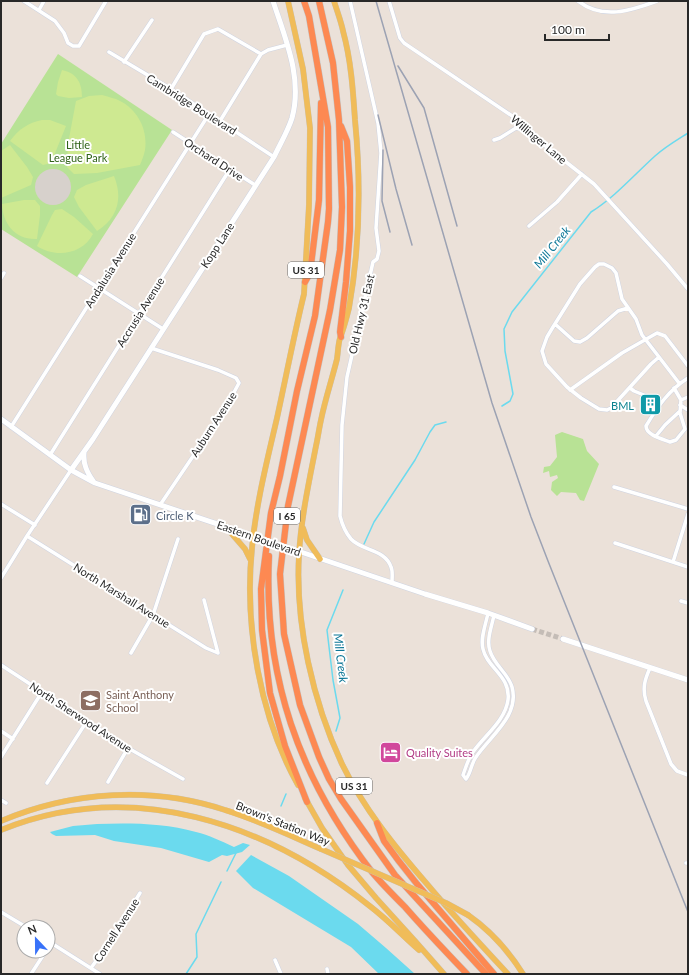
<svg xmlns="http://www.w3.org/2000/svg" width="689" height="975" viewBox="0 0 689 975" font-family="Lato,sans-serif">
	<style>
		.green { fill: #b8e295 }
		.pitch { fill: #cee991 }
		.plaza { fill: #d7d1cc }
		.water { fill: #6bdaee }
		.lines { fill: none; stroke-linecap: round; stroke-linejoin: round }
		.stream { stroke: #6bdaee; stroke-width: 1.5 }
		.secondary-tunnel { stroke: #c4bcb6; stroke-width: 5; stroke-dasharray: 5 2.5; stroke-linecap: butt }
		.street-casing { stroke: #cfd4e1; stroke-width: 4.5 }
		.secondary-casing { stroke: #cfd4e1; stroke-width: 6 }
		.primary-casing { stroke: #c3c3c3; stroke-width: 6 }
		.highway-casing { stroke: #c3c3c3; stroke-width: 7 }
		.street { stroke: #fff; stroke-width: 3.5 }
		.secondary { stroke: #fff; stroke-width: 5 }
		.primary { stroke: #f0bc59; stroke-width: 5.5 }
		.highway { stroke: #fd8952; stroke-width: 6 }
		.rail { stroke: #9ca2b3; stroke-width: 1.5 }
		.secondary-bridge-casing { stroke: #cfd4e1; stroke-width: 6; stroke-linecap: butt }
		.primary-bridge-casing { stroke: #c3c3c3; stroke-width: 6; stroke-linecap: butt }
		.secondary-bridge { stroke: #fff; stroke-width: 5 }
		.primary-bridge { stroke: #f0bc59; stroke-width: 5.5 }
		.labels { text-anchor: middle; dominant-baseline: central; stroke-width: 4; stroke-linejoin: round; paint-order: stroke }
		.shield { fill: #fff; stroke: #686868; stroke-width: 1 }
		.shield-label { font-size: 10px; font-weight: bold; fill: #282828 }
		.street-label { font-size: 11px; fill: #282828; stroke: #fff }
		.park-label { font-size: 11px; fill: #316419; stroke: #fff }
		.culture-label { font-size: 11px; fill: #0d838f; stroke: #fff; text-anchor: end }
		.service-label { font-size: 11px; fill: #4e5e75; stroke: #fff; text-anchor: start }
		.education-label { font-size: 11px; fill: #785e54; stroke: #fff; text-anchor: start }
		.hotel-label { font-size: 11px; fill: #b23c85; stroke: #fff; text-anchor: start }
		.water-label { font-size: 12px; font-style: italic; fill: #0d7797; stroke: #fff }
	</style>
	<rect width="100%" height="100%" fill="#ebe1d9"/>
	<path class="green" d="M58 54 172 130 77 277 1 229V144Z
		M562 432 583 439 587 451 599 464 584 501 580 500 576 493 561 492 557 496 551 490 552 482 558 478 557 475 550 477 549 471 543 473 544 467 550 466 557 457 555 435Z"/>
	<path class="pitch" d="M62 70C77 73 82 83 82 97L69 98 58 96 56 94 58 82Z
		M102 95C108 97 115 98 120 101 138 110 148 130 145 150 144 155 142 160 140 165L97 173 74 174 67 167 68 144 76 101 89 96Z
		M42 120H50L66 126 51 163 43 165 10 141C19 129 28 123 42 120Z
		M10 145 27 167 33 177 31 185 1 198V151Z
		M114 176C123 198 118 218 97 231L79 207 74 197 77 190 86 185Z
		M24 200H35L40 206V215L37 239C15 240 3 224 2 204Z
		M62 209 74 217 93 234C82 255 55 258 37 246L52 215 55 210Z"/>
	<path class="plaza" d="M35 187a18 18 0 1 1 36 0a18 18 0 1 1-36 0Z"/>
	<path class="water" d="M97 824C130 823 164 823 196 832 209 835 221 841 234 847L243 843 250 845 242 852 227 856 222 855 209 862 161 848 114 841 95 835 56 836 52 834 50 832 73 826Z
		M251 855 289 876 358 924 386 948 415 974H379L351 947 253 888 236 871Z"/>
	<g class="lines">
		<path class="stream" d="M502 406 510 401 513 394 505 351 504 329 512 312 591 212C615 197 634 175 655 156 665 147 677 140 688 133
			M364 544 374 522 415 460 430 432 435 425 446 422
			M336 731 340 718 333 680 327 630 343 590
			M281 806 286 794
			M227 871 236 853
			M186 974 197 957 196 934 221 882"/>
		<path class="secondary-tunnel" d="M532 629 563 639"/>
		<defs>
			<path id="street" d="M24 1 55 21 64 33 68 43 73 46H79L106 1
				M350 1 378 123 381 153 376 228 379 251 377 259 373 262 347 377 342 425 340 516C342 524 345 532 351 539 362 551 385 549 391 567 393 571 392 577 392 582
				M389 1 400 38 404 43 524 124 534 134 538 140 594 184 667 264 688 289
				M578 1C603 20 630 11 657 1
				M39 10 44 1
				M109 52 171 89 274 157
				M124 62 152 20
				M171 89 204 34 218 29 261 54 268 50 287 45
				M220 121 261 54
				M173 132 255 185
				M494 140 500 138 516 128 524 130 537 139
				M529 226 557 202 582 174
				M80 276 163 329
				M1 278 4 273
				M555 324 574 341 580 342 587 338 618 311 628 308
				M151 348 218 370 236 378 239 383 225 409 160 505
				M659 357 642 335 636 319 622 299 616 273 612 268 604 264H599L595 267 580 284 553 327 547 337 542 351 546 364 567 387 581 398 599 409 607 410 611 408 651 364 659 357 679 383
				M630 388 634 391 661 402
				M674 388 681 400 680 413 685 429 676 440 670 442C662 439 646 435 646 426 658 406 669 390 688 378
				M570 390 622 353 657 333 665 336 688 366
				M681 400 688 397
				M680 405 688 410
				M11 427 209 114
				M656 436 665 425 680 411
				M50 455 230 169
				M614 487 688 509
				M1 504 35 525
				M27 536 206 648 218 653
				M615 543 688 567
				M673 562 688 514
				M1 578 27 536 71 470
				M204 600 218 653
				M681 601 688 603
				M131 653 153 615 178 539
				M1 665 128 748 183 779
				M650 668C645 679 642 688 646 701L671 764 677 771 688 775
				M1 731 13 739
				M1 757 42 692
				M466 779 463 775C466 767 468 759 473 752 485 735 505 721 508 700 511 676 487 668 483 649 480 638 486 624 488 613
				M466 779C471 773 471 764 476 757 490 736 520 716 512 687 508 673 494 665 490 651 486 640 492 626 494 615
				M108 782 128 748
				M47 783 87 721
				M1 800 6 803
				M686 863H688
				M1 912 26 927
				M48 941 100 974
				M48 949 51 943
				M275 960 281 974
				M91 968 109 943 140 893
				M327 969 328 974
				M31 974 46 951"/>
			<path id="secondary" d="M1 419 71 470 95 483 256 537
				M84 453C83 464 87 472 93 481
				M71 470 93 439 274 157C280 144 288 131 292 118 303 78 285 38 273 1
				M295 550 425 594 488 613 532 629
				M563 639 688 680"/>
			<path id="primary" d="M288 1 303 69 310 128 309 205 304 294C294 335 286 377 277 418 267 461 256 504 252 548 244 626 260 717 298 785
				M334 1C337 11 341 21 343 31 351 60 353 90 355 120 361 182 360 246 349 308 346 320 344 328 340 338 338 345 338 352 337 359 332 379 325 400 321 420 319 429 318 437 316 446 309 482 301 518 299 555 295 624 313 702 342 764 364 809 395 847 427 884 453 915 481 945 508 974
				M225 526 245 549 250 559
				M303 528 307 540 320 559
				M305 798 322 828 348 865 376 898 415 941 444 974
				M1 821C72 791 152 786 225 810 258 820 289 835 321 849
				M1 830C132 777 266 823 371 907 388 920 403 936 419 950
				M468 915C491 931 508 950 523 974"/>
			<path id="highway" d="M304 1 309 16 328 127 329 209 328 222 315 316 297 391 280 476 271 513 261 589 262 630 270 693 285 746 307 802
				M319 1 333 63 339 120 342 207 340 250 330 310 288 506 280 574 284 634 300 705 319 757 329 779 341 799 395 875 486 974
				M305 282 310 273 319 200 321 103
				M341 337 340 332 346 282 350 231V187L347 141 341 126
				M269 556C263 676 299 778 372 872 382 884 394 896 405 907 425 930 446 952 467 974
				M377 823 384 841 398 860 417 884 494 974"/>
		</defs>
		<use href="#street" class="street-casing"/>
		<use href="#secondary" class="secondary-casing"/>
		<use href="#primary" class="primary-casing"/>
		<use href="#highway" class="highway-casing"/>
		<use href="#street" class="street"/>
		<use href="#secondary" class="secondary"/>
		<use href="#primary" class="primary"/>
		<use href="#highway" class="highway"/>
		<path class="rail" d="M376 1 492 403 531 517 548 561 688 912
			M398 66 424 108 457 226
			M378 115 396 189 412 245
			M383 150 382 201 390 232"/>
		<defs>
			<path id="secondary-bridge" d="M256 537 294 550"/>
			<path id="primary-bridge" d="M321 849 446 903 468 915"/>
		</defs>
		<use href="#secondary-bridge" class="secondary-bridge-casing"/>
		<use href="#primary-bridge" class="primary-bridge-casing"/>
		<use href="#secondary-bridge" class="secondary-bridge"/>
		<use href="#primary-bridge" class="primary-bridge"/>
	</g>
	<defs>
		<symbol id="building-square" viewBox="-11 -11 22 22"><rect x="-9" y="-9" width="18" height="18" rx="4" fill="#0f9aa8" stroke="#fff"/><path d="M-4-6H4V6H1V3H-1V6H-4ZM-2.5-4.3h1.7v1.8h-1.7ZM.8-4.3h1.7v1.8H.8ZM-2.5-1h1.7V.8h-1.7ZM.8-1h1.7V.8H.8Z" fill="#fff"/></symbol>
		<symbol id="fuel-square" viewBox="-11 -11 22 22"><rect x="-9" y="-9" width="18" height="18" rx="4" fill="#5c6f8a" stroke="#fff"/><path d="M-5.5-6h7V0h2V4h1.3V-2.5L3-4.5l.8-.8L6-3V5H2.5V1h-1V6h-7ZM-4.2-4.7v3.2H.2V-4.7Z" fill="#fff"/></symbol>
		<symbol id="school-square" viewBox="-11 -11 22 22"><rect x="-9" y="-9" width="18" height="18" rx="4" fill="#8d6e63" stroke="#fff"/><path d="M0-5L7-2L0 1L-7-2ZM-4 1L0 2.5L4 1V4Q0 6-4 4Z" fill="#fff"/></symbol>
		<symbol id="hotel-square" viewBox="-11 -11 22 22"><rect x="-9" y="-9" width="18" height="18" rx="4" fill="#d1479c" stroke="#fff"/><path d="M-6-4.5h1.5V1H6V5H4.5V3h-9V5H-6ZM-4 0a1.8 1.8 0 1 1 3.6 0ZM.5 0V-2.5h3Q6-2.5 6 0Z" fill="#fff"/></symbol>
	</defs>
	<g fill-rule="evenodd">
		<use href="#building-square" x="638" y="392" width="25" height="25"/>
		<use href="#fuel-square" x="128" y="502" width="25" height="25"/>
		<use href="#school-square" x="78" y="688" width="25" height="25"/>
		<use href="#hotel-square" x="378" y="740" width="25" height="25"/>
	</g>
	<g class="labels">
		<g class="shield">
			<rect x="288" y="262" width="36" height="16" rx="3"/>
			<rect x="274" y="508" width="26" height="16" rx="3"/>
			<rect x="336" y="778" width="36" height="16" rx="3"/>
		</g>
		<g class="shield-label">
			<text x="306" y="270">US 31</text>
			<text x="287" y="516">I 65</text>
			<text x="354" y="786">US 31</text>
		</g>
		<g class="street-label">
			<text transform="translate(192 104) rotate(32)">Cambridge Boulevard</text>
			<text transform="translate(539 139) rotate(40)">Willinger Lane</text>
			<text transform="translate(214 159) rotate(33)">Orchard Drive</text>
			<text transform="translate(217 245) rotate(-57)">Kopp Lane</text>
			<text transform="translate(110 270) rotate(-58)">Andalusia Avenue</text>
			<text transform="translate(140 312) rotate(-58)">Accrusia Avenue</text>
			<text transform="translate(361 314) rotate(-77)">Old Hwy 31 East</text>
			<text transform="translate(213 424) rotate(-57)">Auburn Avenue</text>
			<text transform="translate(259 538) rotate(19)">Eastern Boulevard</text>
			<text transform="translate(122 595) rotate(32)">North Marshall Avenue</text>
			<text transform="translate(81 717) rotate(33)">North Sherwood Avenue</text>
			<text transform="translate(283 823) rotate(22)">Brown's Station Way</text>
			<text transform="translate(116 930) rotate(-57)">Cornell Avenue</text>
		</g>
		<g class="park-label">
			<text x="78" y="144">Little<tspan x="78" dy="13">League Park</tspan></text>
		</g>
		<g class="culture-label">
			<text x="634" y="405">BML</text>
		</g>
		<g class="service-label">
			<text x="156" y="515">Circle K</text>
		</g>
		<g class="education-label">
			<text x="106" y="694">Saint Anthony<tspan x="106" dy="13">School</tspan></text>
		</g>
		<g class="hotel-label">
			<text x="406" y="752">Quality Suites</text>
		</g>
		<g class="water-label">
			<text transform="translate(552 247) rotate(-51)">Mill Creek</text>
			<text transform="translate(341 658) rotate(83)">Mill Creek</text>
		</g>
	</g>
	<rect width="689" height="975" fill="none" stroke="#282828" stroke-width="4"/>
	<g transform="translate(36 939) rotate(338)"><circle r="19" fill="#ffffff" stroke="#a9a9a9"/>
	<path d="M0-3L7 15L0 10L-7 15Z" fill="#3872f9"/>
	<text y="-6" font-size="11" font-weight="bold" text-anchor="middle" fill="#282828">N</text>
	</g>
	<path d="M545 34v6h64v-6" fill="none" stroke="#282828" stroke-width="2"/>
	<text x="551" y="34" font-size="12" fill="#282828" stroke="#ffffff" stroke-width="3" paint-order="stroke">100 m</text>
</svg>
